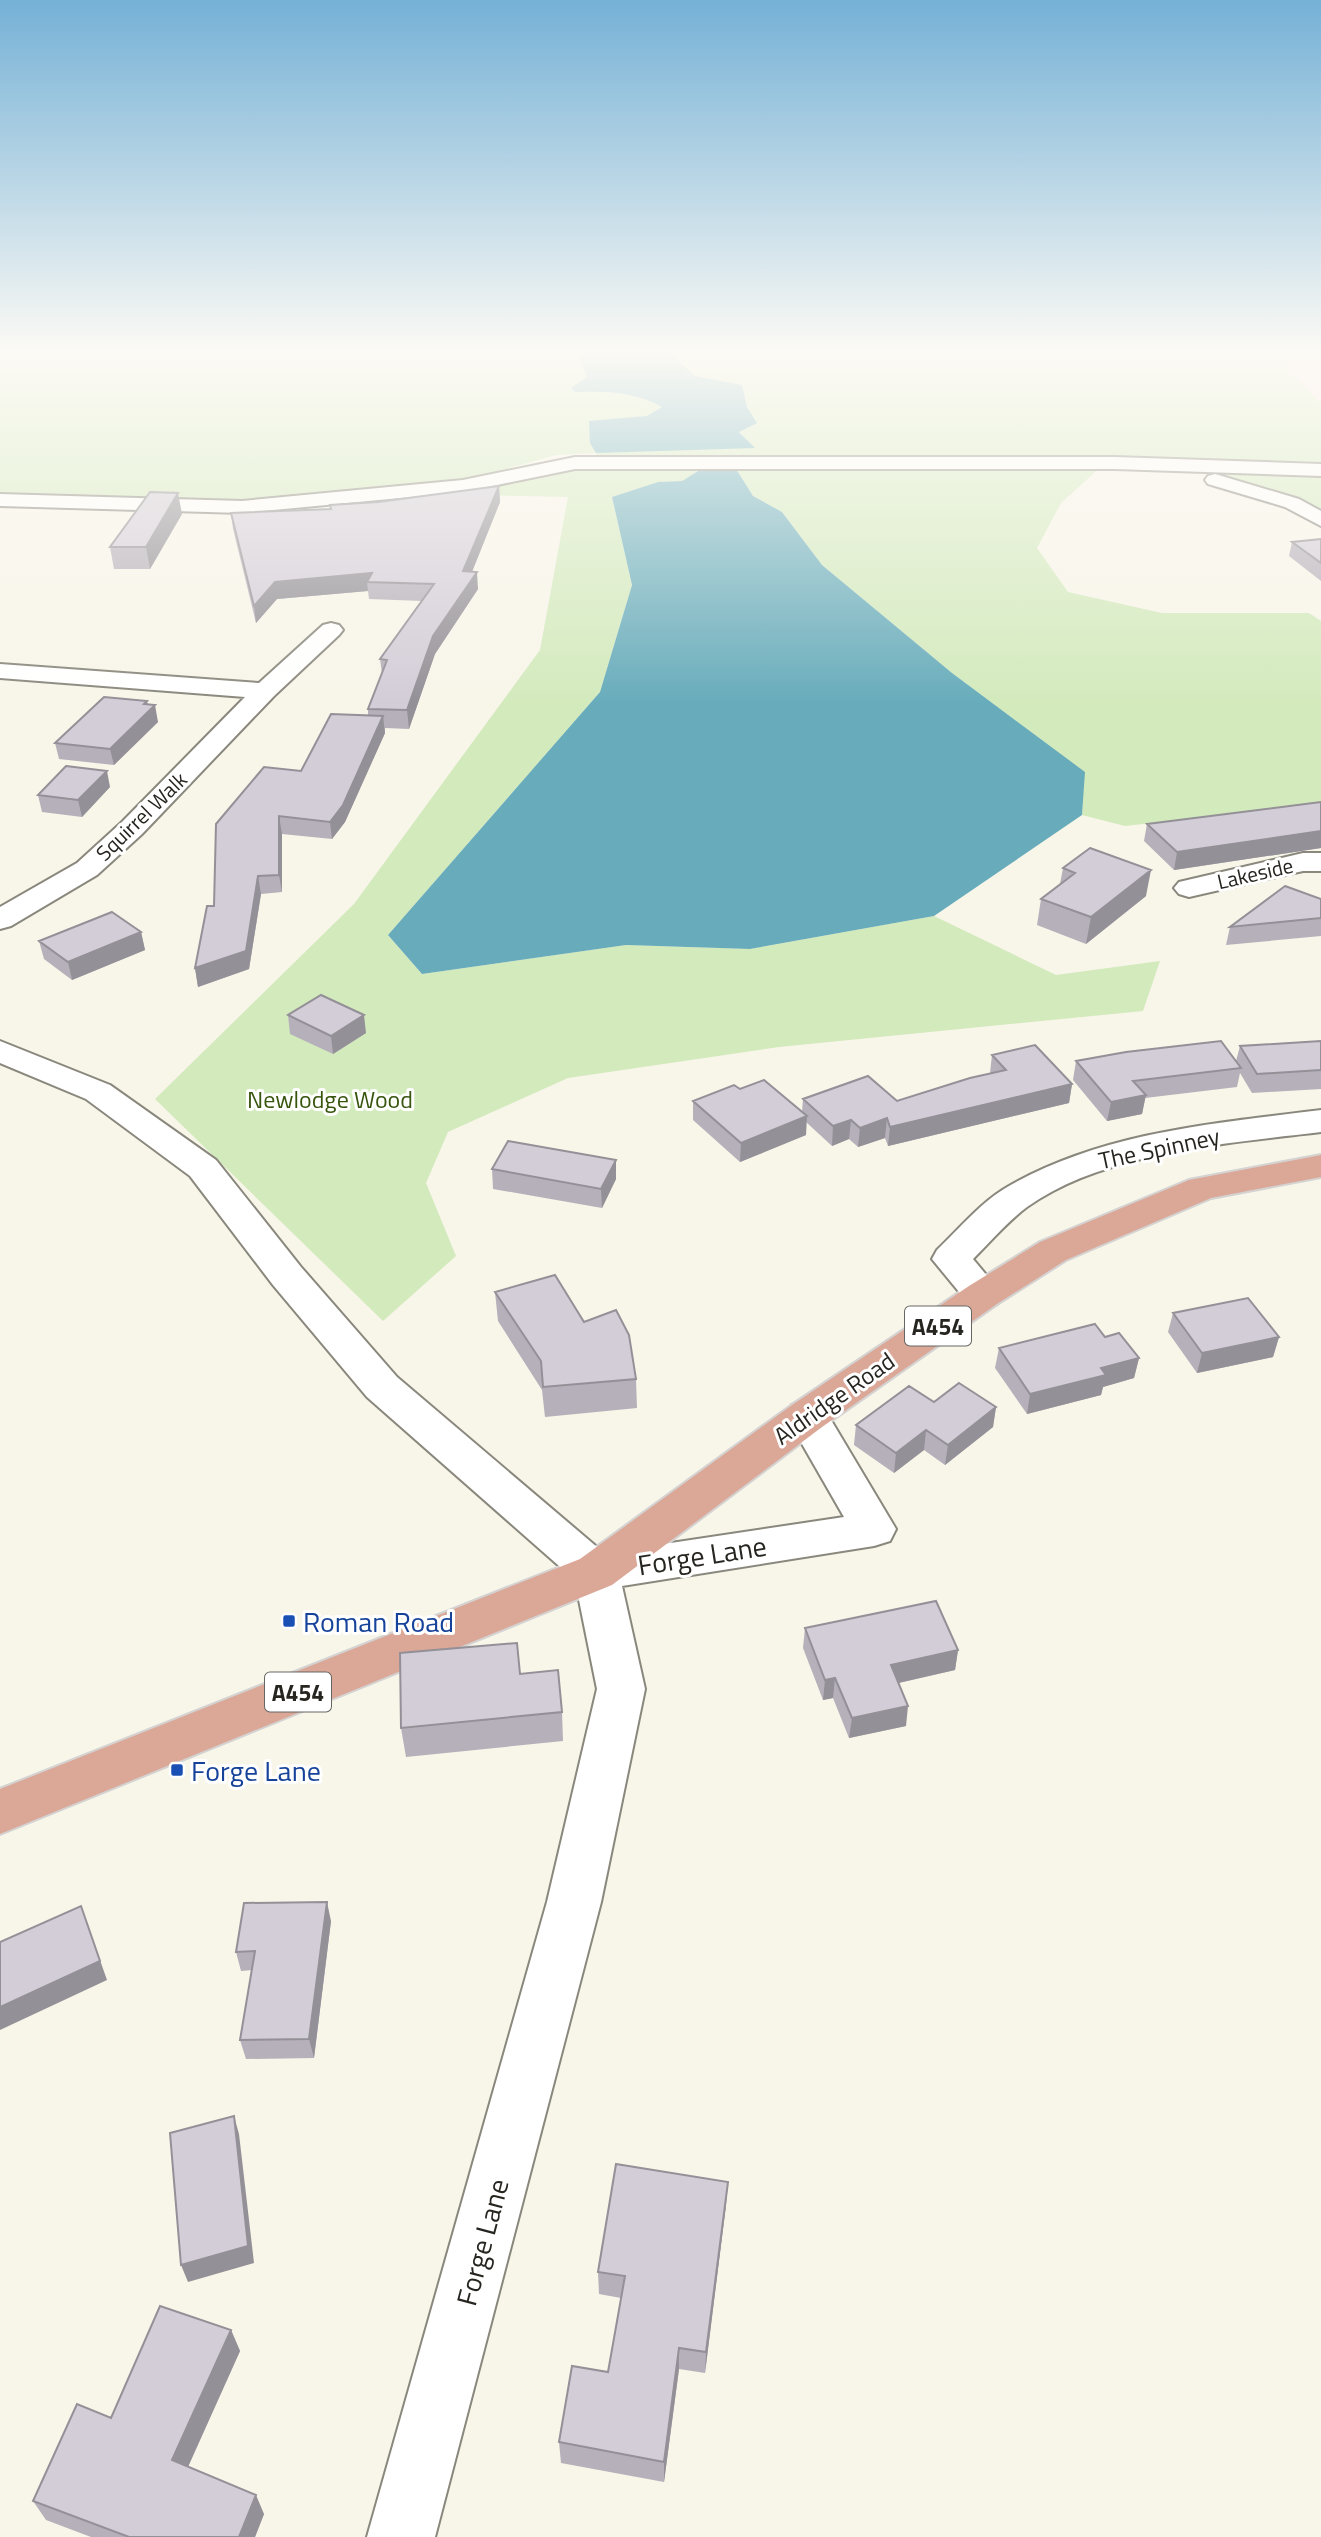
<svg xmlns="http://www.w3.org/2000/svg" width="1321" height="2537" viewBox="0 0 1321 2537" font-family="'Titillium Web',sans-serif">
	<style>
		.medical { fill: #fee3e7 }
		.green { fill: #d3eabd }
		.water { fill: #68acbb }
		.lines { fill: none; stroke-linecap: round; stroke-linejoin: round }
		.minor-casing { stroke: #8a887d; stroke-width: 4 }
		.major-casing { stroke: #d4d3d2; stroke-width: 4 }
		.minor { fill: #fff; fill-rule: evenodd }
		.major { fill: #dba898; fill-rule: evenodd }
		.wall { fill: #b5b0ba }
		.shaded-wall { fill: #949097 }
		.building { fill: #d3cdd8; stroke: #949097; stroke-width: 2 }
		.transit-dot { fill: #1a4fb4; stroke: #fff; stroke-width: 2.5 }
		.labels { text-anchor: middle; dominant-baseline: central; stroke-width: 6; stroke-linejoin: round; paint-order: stroke }
		.far-street-label { font-size: 21px; fill: #262520; stroke: #fff }
		.shield { fill: #fff; stroke: #676663; stroke-width: 2 }
		.shield-label { font-size: 23px; font-weight: bold; fill: #262520 }
		.park-label { font-size: 24px; fill: #38550d; stroke: #fff }
		.street-label { font-size: 24px; fill: #262520; stroke: #fff }
		.near-street-label { font-size: 28px; fill: #262520; stroke: #fff }
		.near-transit-label { font-size: 28px; fill: #164399; stroke: #fff; text-anchor: start }
	</style>
	<rect width="100%" height="100%" fill="#f8f5e9"/>
	<path class="medical" d="M1267 348H1321V404Z"/>
	<path class="green" d="M0 348H576L587 378 571 388 575 392C608 391 633 391 663 407L647 416 619 420 754 448 739 431 756 422 747 407 742 385 695 376 664 348H1267L1321 404V467L595 460 596 453 556 455 456 483 234 502 0 496Z
		M733 464H1104L1061 503 1037 548 1068 592 1162 613H1309L1321 621V804L1125 826 1082 815 1084 772 952 673 822 565 782 512 753 496Z
		M708 465 682 481 658 482 612 497 632 585 600 692 388 935 422 974 626 945 750 949 934 916 1056 975 1160 961 1143 1011 779 1047 568 1078 448 1132 426 1183 456 1256 383 1321 155 1099 354 904 540 650 568 497 435 494 576 466Z
		M1205 471 1321 474V513L1295 498 1205 473Z"/>
	<path class="water" d="M576 348H664L695 376 742 385 747 407 757 423 739 432 755 448 596 453 590 443 589 421 647 416 662 407C634 391 606 391 575 392L571 388 587 377Z
		M733 464 753 496 782 512 822 565 952 673 1085 772 1082 815 934 916 750 949 626 945 422 974 388 935 600 692 632 585 612 497 658 482 682 481 708 465Z"/>
	<g class="lines">
		<defs>
			<path id="minor" d="M575 457H1115L1321 464V476L1115 469H575L463 492 242 513 0 506V494L242 501 463 480Z
				M1215 474 1299 499 1321 511V526L1285 507 1208 484 1205 480 1208 476Z
				M331 623 339 625 343 630 339 635 274 696 142 834 97 875 11 926 0 929V907L77 863 122 822 245 697 0 678V664L259 683 323 625Z
				M1303 853H1321V871H1303L1189 897 1179 894 1174 888 1179 882Z
				M0 1041 110 1085 216 1160 301 1267 397 1377 604 1553 844 1517 786 1416 792 1405 807 1401 822 1405 896 1529 890 1541 874 1546 622 1586 645 1689 601 1902 435 2537H367L547 1902 597 1689 575 1580 367 1397 273 1285 190 1176 86 1099 0 1063Z
				M1321 1110V1132C1230 1143 1103 1152 1027 1207 1007 1222 990 1242 973 1259L1003 1295 997 1304 983 1308 969 1304 932 1259 937 1250C960 1228 982 1201 1009 1186 1103 1132 1216 1123 1321 1110Z"/>
			<path id="major" d="M1321 1155V1177L1211 1198 1066 1260 997 1304 822 1427 612 1585 0 1834V1789L580 1559 792 1405 969 1286 1040 1242 1189 1180Z"/>
		</defs>
		<use href="#minor" class="minor-casing"/>
		<use href="#major" class="major-casing"/>
		<use href="#minor" class="minor"/>
		<use href="#major" class="major"/>
	</g>
	<path class="wall" d="M499 486 500 502 472 572 478 589 435 654 409 729 385 728V733L345 822 332 839 282 834V892L261 894 249 969 198 987 195 968 214 906 301 771 368 716V709L382 674 380 659 422 601 369 599 368 591 277 599 256 623 233 529 231 513 331 509Z
		M182 514 150 569H114L110 547Z
		M1321 539V581L1289 556 1292 542Z
		M148 705 158 722 114 765 59 759 55 743Z
		M110 787 82 817 42 812 38 795Z
		M1321 802V848L1174 870 1144 841 1147 824Z
		M1063 868 1146 896 1086 944 1037 925 1041 899 1060 884Z
		M1321 899V936L1226 945 1230 927Z
		M141 932 145 950 72 980 44 959 39 941Z
		M288 1015 366 1033 333 1054 290 1034Z
		M1321 1041V1089L1252 1093 1240 1073 1237 1087 1145 1098 1142 1114 1107 1121 1073 1080 1076 1061H1236L1240 1046Z
		M992 1055 1072 1084 1069 1103 888 1146 885 1138 858 1147 849 1139 832 1146 806 1122V1135L740 1162 693 1120V1101L740 1089 802 1112 803 1099 897 1101 990 1073Z
		M492 1169 616 1179 602 1208 493 1189Z
		M495 1292 584 1322 636 1379 637 1408 545 1417 542 1390 498 1321Z
		M1173 1313 1279 1337 1273 1357 1197 1373 1168 1332Z
		M1105 1337 1139 1358 1134 1378 1103 1387 1101 1395 1027 1414 995 1368 999 1348Z
		M934 1402 996 1407 993 1427 945 1465 924 1450 894 1473 854 1445 856 1425Z
		M805 1628 958 1650 955 1670 899 1683 906 1726 849 1738 833 1698 823 1700 803 1648Z
		M520 1674 562 1712 563 1741 406 1757 401 1728Z
		M331 1921 314 2058 246 2059 240 2040 252 1970 241 1971 236 1952Z
		M726 2205 705 2373 679 2369 664 2482 561 2463 559 2442 608 2372 621 2298 599 2294 598 2272Z
		M231 2330 240 2351 188 2467 264 2514 255 2537H91L46 2520 33 2501 111 2418Z"/>
	<path class="shaded-wall" d="M499 486 500 502 465 589 463 571Z
		M178 493 182 514 150 569 146 547Z
		M477 572 478 589 435 654 409 729 407 710 433 636Z
		M372 573 367 582 368 591 277 599 256 623 254 606 275 582Z
		M147 701 149 711 155 705 158 722 114 765 110 749Z
		M383 716 385 733 345 822 332 839 330 822Z
		M107 771 110 787 82 817 78 800Z
		M279 816 282 834V892L279 875Z
		M1321 831V848L1174 870 1177 852Z
		M1151 870 1146 896 1086 944 1091 917Z
		M258 876 261 894 249 969 198 987 195 968Z
		M141 932 145 950 72 980 68 962Z
		M364 1015 366 1033 333 1054 331 1036Z
		M1072 1084 1069 1103 888 1146 890 1127Z
		M1146 1095 1142 1114 1107 1121 1111 1102Z
		M807 1116 806 1135 740 1162 741 1143Z
		M887 1118 885 1138 858 1147 860 1128Z
		M851 1120 849 1139 832 1146 833 1126Z
		M616 1160V1179L602 1208 601 1189Z
		M1279 1337 1273 1357 1197 1373 1202 1353Z
		M1139 1358 1134 1378 1103 1387 1101 1395 1027 1414 1030 1394 1101 1368Z
		M996 1407 993 1427 945 1465 948 1445Z
		M926 1430 924 1450 894 1473 896 1453Z
		M958 1650 955 1670 889 1685 891 1665Z
		M835 1678 833 1698 823 1700 825 1680Z
		M908 1706 906 1726 849 1738 852 1718Z
		M327 1902 331 1921 314 2058 309 2039Z
		M81 1906 107 1980 0 2030V2007Z
		M234 2116 239 2134 254 2263 188 2282 181 2265Z
		M728 2182 726 2205 705 2373 706 2352Z
		M231 2330 240 2351 182 2480 172 2460Z
		M679 2348V2369L664 2482V2462Z
		M256 2495 264 2514 255 2537H239Z"/>
	<path class="building" d="M499 486 463 571 477 572 433 636 407 710 368 709 387 660 380 659 434 584 367 582 372 573 275 582 254 606 231 513 331 509 330 505 378 502Z
		M150 492 178 493 146 547H110Z
		M1321 539V563L1292 542Z
		M104 697 147 701 144 704 155 705 110 749 55 743Z
		M331 714 383 716 343 805 330 822 279 816V875L258 876 246 951 195 968 207 906H214L216 824 264 767 301 771Z
		M66 766 107 771 78 800 38 795Z
		M1321 802V831L1177 852 1147 824Z
		M1090 848 1151 870 1091 917 1041 899 1075 873 1063 868Z
		M1285 886 1321 899V918L1230 927Z
		M112 912 141 932 68 962 39 941Z
		M321 995 364 1015 331 1036 288 1015Z
		M1221 1041 1241 1068 1133 1081 1146 1095 1111 1102 1076 1061 1126 1052Z
		M1321 1041V1070L1257 1074 1240 1046Z
		M1035 1045 1072 1084 890 1127 887 1118 860 1128 851 1120 833 1126 803 1099 868 1076 897 1101 970 1078 1006 1070 992 1055Z
		M764 1080 807 1116 741 1143 693 1101 734 1085 740 1089Z
		M508 1141 616 1160 601 1189 492 1169Z
		M555 1275 584 1322 616 1310 629 1335 636 1379 543 1387 541 1361 495 1292Z
		M1248 1298 1279 1337 1202 1353 1173 1313Z
		M1095 1324 1105 1337 1119 1333 1139 1358 1101 1368 1106 1375 1030 1394 999 1348Z
		M959 1383 996 1407 948 1445 926 1430 896 1453 856 1425 909 1386 934 1402Z
		M936 1601 958 1650 891 1665 908 1706 852 1718 835 1678 825 1680 805 1628Z
		M517 1643 520 1674 558 1670 562 1712 401 1728 400 1653Z
		M327 1902 309 2039 240 2040 255 1951 236 1952 244 1903Z
		M81 1906 100 1961 0 2007V1942Z
		M234 2116 248 2246 181 2265 170 2133Z
		M616 2164 728 2182 706 2352 679 2348 664 2462 559 2442 572 2366 608 2372 625 2276 598 2272Z
		M160 2306 231 2330 172 2460 256 2495 239 2537H129L33 2501 77 2404 111 2418Z"/>
	<linearGradient id="sky" x2="0" y2="1"><stop stop-color="#75b1d6"/><stop offset="0.5" stop-color="#fcfaf5"/><stop offset="1" stop-color="#fcfaf5" stop-opacity="0"/></linearGradient>
	<rect width="1321" height="703" fill="url(#sky)"/>
	<g class="transit-dot">
		<rect x="282" y="1614" width="14" height="14" rx="3.5"/>
		<rect x="170" y="1763" width="14" height="14" rx="3.5"/>
	</g>
	<g class="labels">
		<g class="far-street-label">
			<text transform="translate(141 816) rotate(-44)">Squirrel Walk</text>
			<text transform="translate(1255 873) rotate(-13)">Lakeside</text>
		</g>
		<g class="shield">
			<rect x="905" y="1306.5" width="66" height="39" rx="5"/>
			<rect x="265" y="1672.5" width="66" height="39" rx="5"/>
		</g>
		<g class="shield-label">
			<text x="938" y="1326">A454</text>
			<text x="298" y="1692">A454</text>
		</g>
		<g class="park-label">
			<text x="330" y="1099">Newlodge Wood</text>
		</g>
		<g class="street-label">
			<text transform="translate(1159 1148) rotate(-12)">The Spinney</text>
			<text transform="translate(834 1398) rotate(-35)">Aldridge Road</text>
		</g>
		<g class="near-street-label">
			<text transform="translate(702 1555) rotate(-9)">Forge Lane</text>
			<text transform="translate(482 2242) rotate(-75)">Forge Lane</text>
		</g>
		<g class="near-transit-label">
			<text x="303" y="1621">Roman Road</text>
			<text x="191" y="1770">Forge Lane</text>
		</g>
	</g>
</svg>
